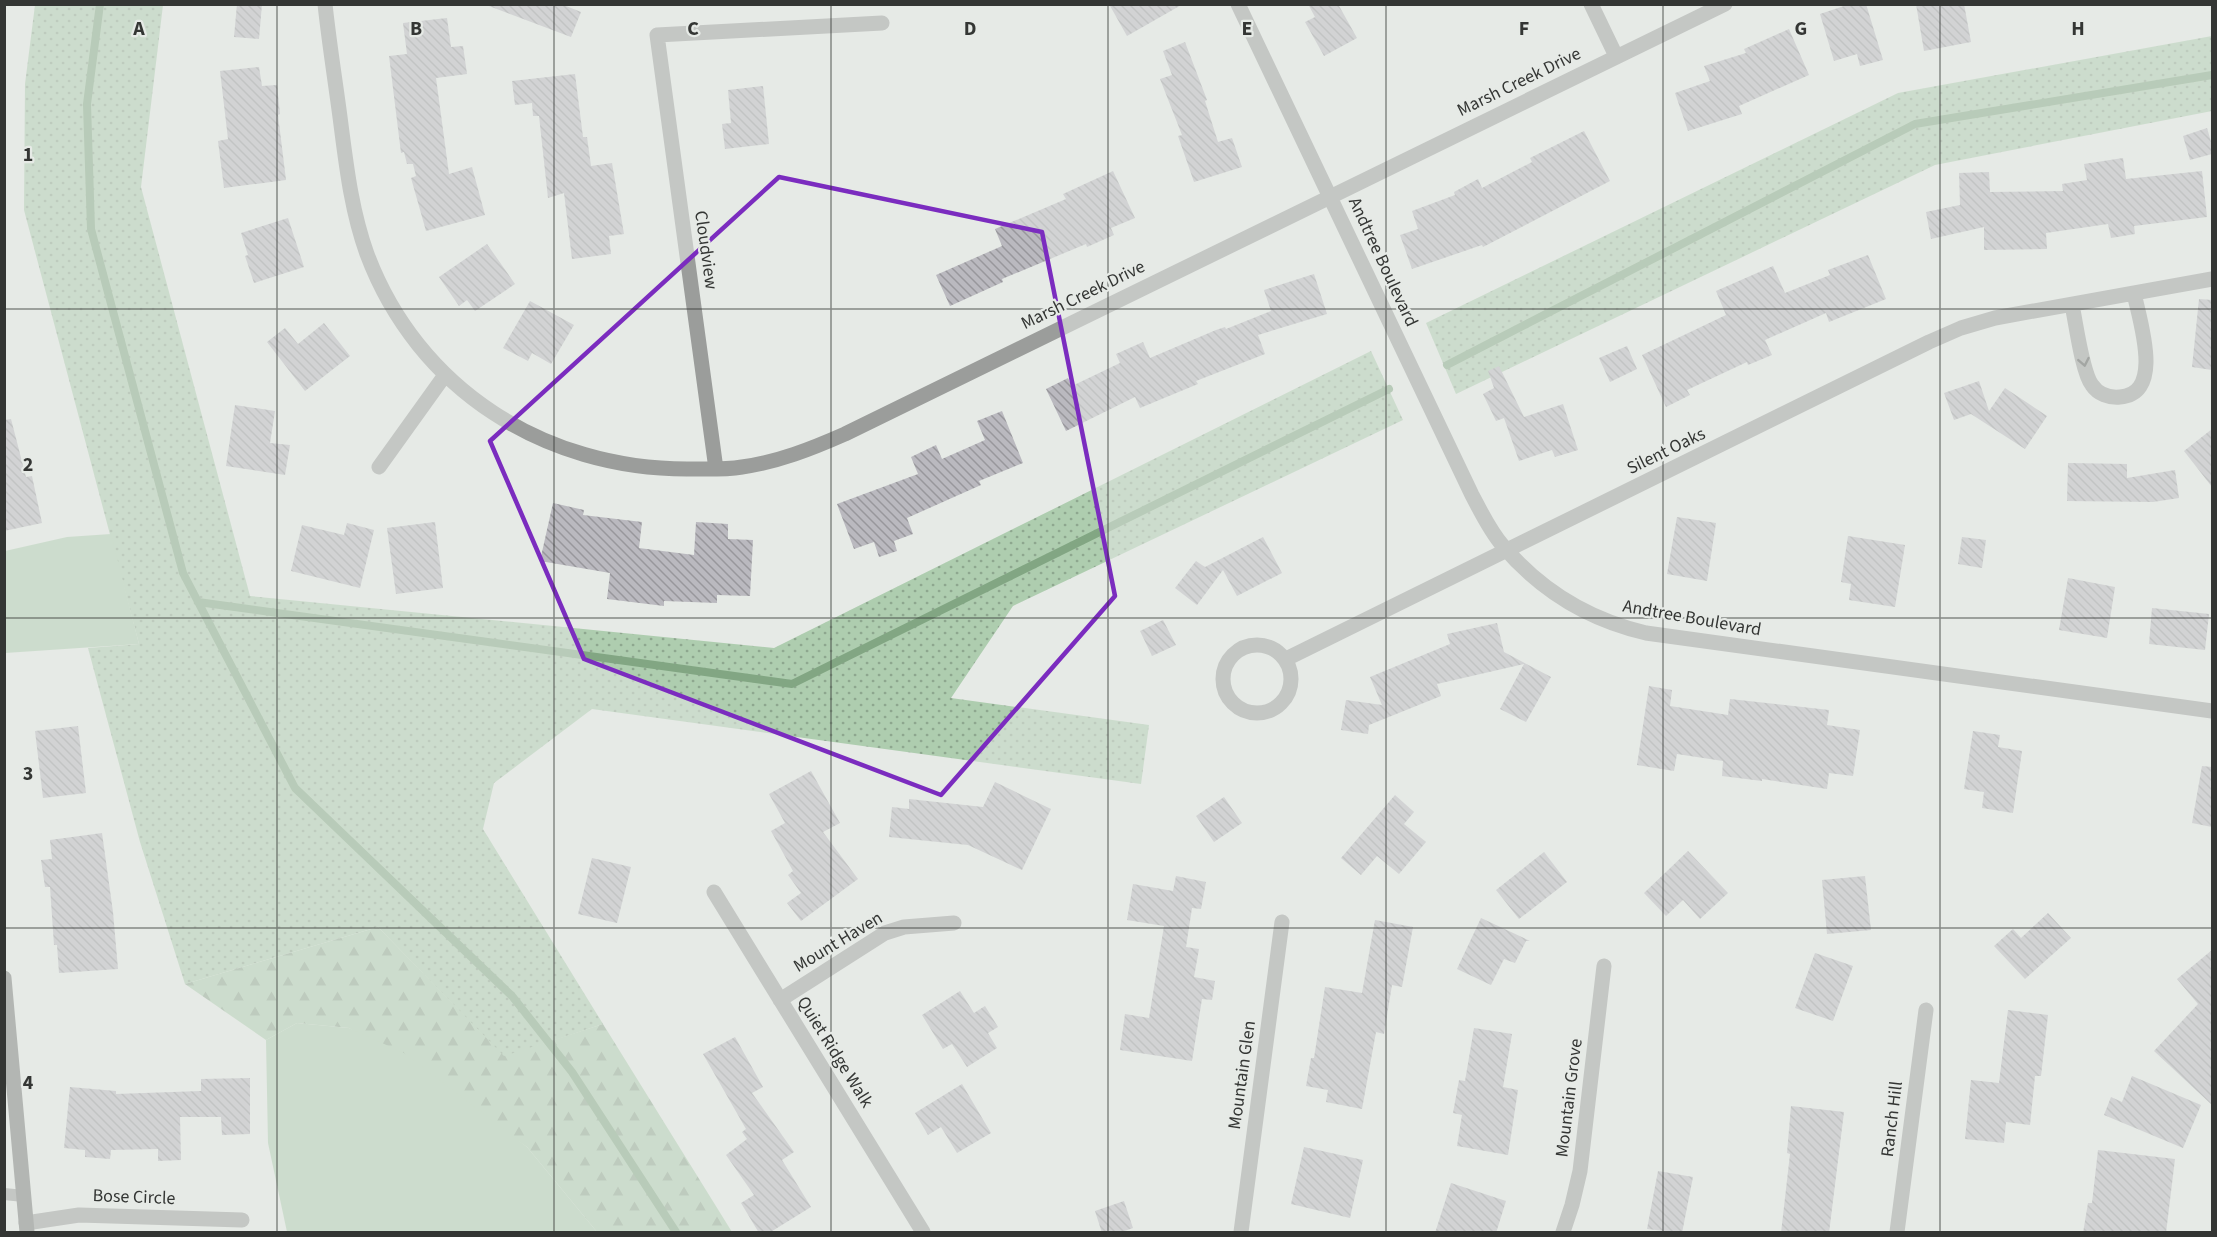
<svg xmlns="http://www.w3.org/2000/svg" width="2217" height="1237" viewBox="0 0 2217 1237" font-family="'Source Sans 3',sans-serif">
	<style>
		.grass { fill: url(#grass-dots) }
		.forest { fill: url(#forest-firs) }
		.green { fill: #aecdaf }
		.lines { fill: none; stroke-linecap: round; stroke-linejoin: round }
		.stream { stroke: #82a683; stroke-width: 8 }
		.building { fill: url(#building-back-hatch) }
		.lane { stroke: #9b9d9b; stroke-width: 12 }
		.street { stroke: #9b9d9b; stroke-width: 15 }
		.secondary { stroke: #767976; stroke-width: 15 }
		.oneway { stroke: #535553 }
		.marked { fill: none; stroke: #7b2cbf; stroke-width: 4.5; stroke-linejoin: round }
		.grid { fill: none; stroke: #343634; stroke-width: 1.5; stroke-opacity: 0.55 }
		.labels { text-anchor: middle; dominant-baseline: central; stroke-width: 4.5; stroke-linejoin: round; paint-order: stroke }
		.street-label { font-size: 18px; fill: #343634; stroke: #e6eae6 }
		.grid-label { font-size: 20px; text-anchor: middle; font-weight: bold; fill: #343634; stroke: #e6eae6; stroke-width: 4.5; stroke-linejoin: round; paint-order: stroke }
	</style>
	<defs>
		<pattern id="grass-dots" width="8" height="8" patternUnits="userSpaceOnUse" patternTransform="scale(1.5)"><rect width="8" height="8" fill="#aecdaf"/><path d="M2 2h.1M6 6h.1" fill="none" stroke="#8ea78f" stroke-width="1.8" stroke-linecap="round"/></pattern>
		<pattern id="forest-firs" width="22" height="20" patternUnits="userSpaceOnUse" patternTransform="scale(1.5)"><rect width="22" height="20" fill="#aecdaf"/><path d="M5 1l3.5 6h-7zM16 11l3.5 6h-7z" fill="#8ea78f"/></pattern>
		<pattern id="building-back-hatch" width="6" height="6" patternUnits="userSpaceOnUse" patternTransform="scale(1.5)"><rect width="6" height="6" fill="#bab9bf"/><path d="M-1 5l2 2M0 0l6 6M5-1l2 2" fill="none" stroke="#98979c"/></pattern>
	</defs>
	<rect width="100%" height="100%" fill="#e6eae6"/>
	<path class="grass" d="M35 5H163L141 187 250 596 774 648 1371 351 1403 420 1013 606 951 698 1149 725 1141 784 592 709 494 783 483 829 603 1024 504 1057 378 927 185 984 140 842 88 648 139 644 24 210 25 84Z
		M2212 36V111L1935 165 1456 394 1426 323 1898 93Z"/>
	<path class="forest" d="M378 927 504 1056 603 1024 732 1232H597L527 1147 349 1028 297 1023 266 1040 185 984Z"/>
	<path class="green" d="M111 534 139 644 5 653V551L67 537Z
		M297 1023 349 1028 404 1053 527 1147 597 1232H287L268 1143 266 1040Z"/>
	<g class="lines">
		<path class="stream" d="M100 4 87 104 91 229 183 573 295 788 512 996 572 1072 676 1232
			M1447 365 1915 124 2212 75
			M198 602 792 684 1389 389"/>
	</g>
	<path class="building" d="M237 4H262L259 39 234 37Z
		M490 4H561L581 12 571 37 489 6Z
		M1109 4H1183L1127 36Z
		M1308 4H1338L1357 38 1324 56 1305 22 1315 17Z
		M1850 4H1866L1883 60 1860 66 1857 54 1834 61 1820 14Z
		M1916 4H1964L1971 42 1924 51Z
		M447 18 451 47 463 46 467 74 436 78 449 174 472 167 485 215 426 231 411 178 416 176 413 164H407L404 152 401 153 389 56 407 54 403 23Z
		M1789 29 1809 75 1739 106 1742 114 1688 131 1675 93 1710 81 1704 66 1746 53 1744 49Z
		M1185 42 1207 100 1205 101 1218 142 1232 138 1242 167 1194 182 1178 136 1182 135 1160 79 1172 75 1163 51Z
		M259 67 262 86 277 85 280 114 278 115 286 180 224 188 218 141 228 139 220 71Z
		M575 74 583 137H587L591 166 612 163 624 234 609 236 611 254 572 259 564 193 548 198 539 116H533L532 103 515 105 512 81Z
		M763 86 769 144 725 149 722 124 731 123 728 90Z
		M2207 128 2212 145V154L2190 160 2183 136Z
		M1584 131 1610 181 1483 247 1482 245 1412 269 1400 235 1418 229 1412 211 1455 195 1454 192 1478 179 1482 188 1532 162 1530 158Z
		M2123 158 2126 179 2202 171 2207 217 2134 226 2135 234 2111 238 2108 224 2046 233 2047 249 1984 250V227L1931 239 1926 212 1960 205 1959 173 1989 172 1990 192 2063 191 2062 184 2087 180 2084 164Z
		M1113 171 1135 218 1111 228 1114 235 1087 247 1086 244 1002 279 1003 282 950 306 936 275 1002 246 995 229 1066 199 1063 194Z
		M288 218 304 267 254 283 245 256 248 255 241 233Z
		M487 244 515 284 475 311 467 300 459 306 439 277Z
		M1868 255 1886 299 1829 322 1826 313 1765 340 1772 355 1748 365 1747 362 1687 390 1690 395 1666 407 1642 355 1726 315 1716 291 1773 266 1785 293 1830 275 1828 270Z
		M1314 274 1327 314 1258 335 1265 354 1196 381 1198 384 1140 408 1135 397 1066 431 1046 389 1068 378 1072 386 1120 363 1116 354 1143 342 1150 358 1216 330 1225 327 1226 329 1271 311 1264 290Z
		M2199 299 2212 300V370L2192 367Z
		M530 301 574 325 551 364 532 353 528 361 503 348Z
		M324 323 350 356 305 391 267 342 285 328 298 344Z
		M1627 346 1637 369 1610 382 1599 358Z
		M1499 366 1524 417 1563 404 1578 450 1555 457 1552 450 1519 461 1504 418 1496 421 1483 394 1494 388 1488 371Z
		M1979 381 1989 411 2005 388 2047 416 2025 449 1971 414 1954 420 1944 393Z
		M235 405 275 411 270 443 290 445 285 475 226 466Z
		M1002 411 1023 463 979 481 981 485 907 518 913 534 894 541 897 551 879 557 874 542 854 549 837 504 918 474 911 457 936 445 942 459 985 440 977 421Z
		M11 419 26 477 32 476 42 523 4 531V420Z
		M2212 429V487L2184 451Z
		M2068 463 2127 464V478L2175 470 2179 498 2153 502 2067 501Z
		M553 503 584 510 583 515 642 522 639 548 694 555 696 522 728 524V539L753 540 750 596 717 595V603L664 601V606L607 599 610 573 540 561Z
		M1677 517 1716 523 1707 581 1667 574Z
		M435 522 443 588 396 594 387 528Z
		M347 523 374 530 360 588 291 571 302 525 344 535Z
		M1848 536 1905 545 1895 607 1849 600 1851 584 1841 582Z
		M1263 537 1282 573 1237 596 1223 570 1197 605 1175 588 1196 561 1205 567Z
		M1962 537 1986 540 1982 568 1958 564Z
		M2068 578 2115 587 2107 638 2059 630Z
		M2152 608 2209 614 2205 650 2149 644Z
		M1163 620 1176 645 1152 656 1140 631Z
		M1497 623 1504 652 1551 677 1526 722 1500 709 1524 664 1437 684 1441 696 1369 725 1368 734 1341 730 1346 700 1382 705 1370 677 1450 644 1447 634Z
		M1649 686 1672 690 1670 706 1728 715 1730 699 1829 710 1827 725 1860 730 1853 776 1829 773 1827 789 1762 779V781L1722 776 1723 761 1677 754 1674 771 1637 765Z
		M78 726 86 793 43 798 35 731Z
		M1973 731 2000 735 1998 747 2022 751 2013 813 1982 808 1984 792 1964 789Z
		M2202 766 2212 767V827L2192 823Z
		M811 771 840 823 823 832 858 879 801 921 787 903 801 893 788 875 793 871 771 831 785 823 769 794Z
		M995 782 1051 809 1022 870 968 845 889 837 892 807 909 809V799L983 807Z
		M1395 795 1414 812 1404 824 1426 842 1399 874 1377 856 1361 875 1341 858Z
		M1224 797 1242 823 1214 842 1196 816Z
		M102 833 113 912 118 969 59 973 57 945H54L50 887H45L41 860 52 859 50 840Z
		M1688 851 1728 893 1700 919 1683 900 1666 916 1644 893Z
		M1544 852 1567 882 1519 919 1496 890Z
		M592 858 631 867 617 923 578 914Z
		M1176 876 1206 882 1201 909 1192 908 1186 947 1199 949 1194 977 1215 981 1212 1000 1202 999 1192 1061 1120 1050 1125 1014 1149 1018 1164 926 1127 920 1133 884 1173 891Z
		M1865 876 1871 930 1827 934 1822 880Z
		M2048 913 2071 938 2025 979 1994 946 2013 929 2021 938Z
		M1481 918 1530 941H1526L1515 963 1504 959 1491 985 1457 969Z
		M1375 920 1413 927 1402 987 1392 985 1384 1034 1376 1032 1362 1109 1326 1102 1328 1090 1306 1086 1311 1058H1314L1325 987 1362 993Z
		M2212 950V1105L2154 1051 2198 1004 2177 979Z
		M1815 953 1853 966 1833 1021 1795 1008Z
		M960 991 974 1013 985 1006 998 1027 988 1033 997 1048 967 1067 952 1044 943 1049 922 1015Z
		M2008 1010 2048 1015 2041 1076H2035L2030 1125 2006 1122 2004 1143 1965 1139 1971 1080 1999 1083Z
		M1474 1028 1512 1034 1503 1087 1518 1090 1508 1155 1457 1146 1462 1115 1453 1113 1459 1080 1465 1081Z
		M735 1037 763 1087 752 1093 794 1152 782 1160 811 1207 769 1233H759L741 1203 754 1195 726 1155 747 1139 742 1132 746 1129 703 1054Z
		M2132 1076 2201 1105 2183 1148 2104 1115 2111 1097 2122 1102Z
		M250 1078V1134L222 1135 221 1117H180L181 1160 158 1161V1149L111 1150 110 1159 85 1157V1150L64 1148 70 1087 116 1091V1094L201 1091V1079Z
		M962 1084 991 1133 957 1153 941 1127 928 1135 915 1113Z
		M1791 1106 1844 1112 1829 1233H1781L1790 1154 1787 1153Z
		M1304 1147 1363 1160 1350 1218 1291 1204Z
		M2098 1150 2175 1159 2166 1233H2083L2088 1203H2092Z
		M1658 1171 1693 1177 1682 1233 1647 1229Z
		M1451 1183 1506 1201 1496 1233H1435Z
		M1124 1201 1133 1228 1119 1233H1102L1095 1211Z"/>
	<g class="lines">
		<path class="lane" d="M4 1194 24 1196"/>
		<path class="street" d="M325 4C329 42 335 79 340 117 346 163 351 210 367 254 418 390 545 469 687 469 706 469 724 470 742 467 778 462 811 449 845 434L1725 4
			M1238 4 1472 495C1481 512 1490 531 1503 546 1541 591 1590 620 1646 633L2212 711
			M1591 4 1616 56
			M2072 305C2076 323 2082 372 2092 385 2098 394 2109 398 2120 397 2165 394 2139 319 2134 293
			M379 467 445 375
			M716 469 657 35 882 23
			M1223 679a34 34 0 1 1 68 0a34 34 0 1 1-68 0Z
			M1286 659 1929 342 1961 328 1995 318 2212 279
			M714 892 923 1232
			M780 1000 885 933 904 927 954 923
			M26 1223 79 1215 242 1220
			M1241 1232 1282 922
			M1563 1232 1572 1205 1580 1171 1604 966
			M1897 1232 1926 1010"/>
		<path class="secondary" d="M4 978 27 1232"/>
	</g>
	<defs><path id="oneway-chevron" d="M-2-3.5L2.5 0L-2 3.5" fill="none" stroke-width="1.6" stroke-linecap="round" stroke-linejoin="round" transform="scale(1.5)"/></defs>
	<use class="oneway" href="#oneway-chevron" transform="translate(2084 362) rotate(79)"/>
	<path d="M0 0H2217V1237H0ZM779 177 1042 232 1115 596 941 795 584 659 490 441Z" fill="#e6eae6" fill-opacity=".55" fill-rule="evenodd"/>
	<path class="marked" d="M779 177 1042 232 1115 596 941 795 584 659 490 441Z"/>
	<path class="grid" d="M277 4V1232M554 4V1232M831 4V1232M1108 4V1232M1386 4V1232M1663 4V1232M1940 4V1232M4 309H2212M4 618H2212M4 928H2212"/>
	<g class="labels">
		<g class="street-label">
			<text transform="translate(1519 82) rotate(-26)">Marsh Creek Drive</text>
			<text transform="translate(706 250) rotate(82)">Cloudview</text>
			<text transform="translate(1383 262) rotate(65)">Andtree Boulevard</text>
			<text transform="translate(1083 295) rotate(-26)">Marsh Creek Drive</text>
			<text transform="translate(1666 451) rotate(-26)">Silent Oaks</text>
			<text transform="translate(1692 618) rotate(10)">Andtree Boulevard</text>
			<text transform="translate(838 942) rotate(-31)">Mount Haven</text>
			<text transform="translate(835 1052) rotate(58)">Quiet Ridge Walk</text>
			<text transform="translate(1242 1075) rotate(-82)">Mountain Glen</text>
			<text transform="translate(1569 1098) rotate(-83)">Mountain Grove</text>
			<text transform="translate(1892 1119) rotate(-83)">Ranch Hill</text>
			<text transform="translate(134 1197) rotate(2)">Bose Circle</text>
		</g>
	</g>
	<g class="grid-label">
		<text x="139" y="35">A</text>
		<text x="416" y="35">B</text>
		<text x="693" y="35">C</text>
		<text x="970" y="35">D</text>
		<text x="1247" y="35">E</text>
		<text x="1524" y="35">F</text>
		<text x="1801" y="35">G</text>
		<text x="2078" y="35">H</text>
		<text x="28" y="161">1</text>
		<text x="28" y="471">2</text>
		<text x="28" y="780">3</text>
		<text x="28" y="1089">4</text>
	</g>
	<rect width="2217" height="1237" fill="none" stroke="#343634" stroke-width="12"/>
</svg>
